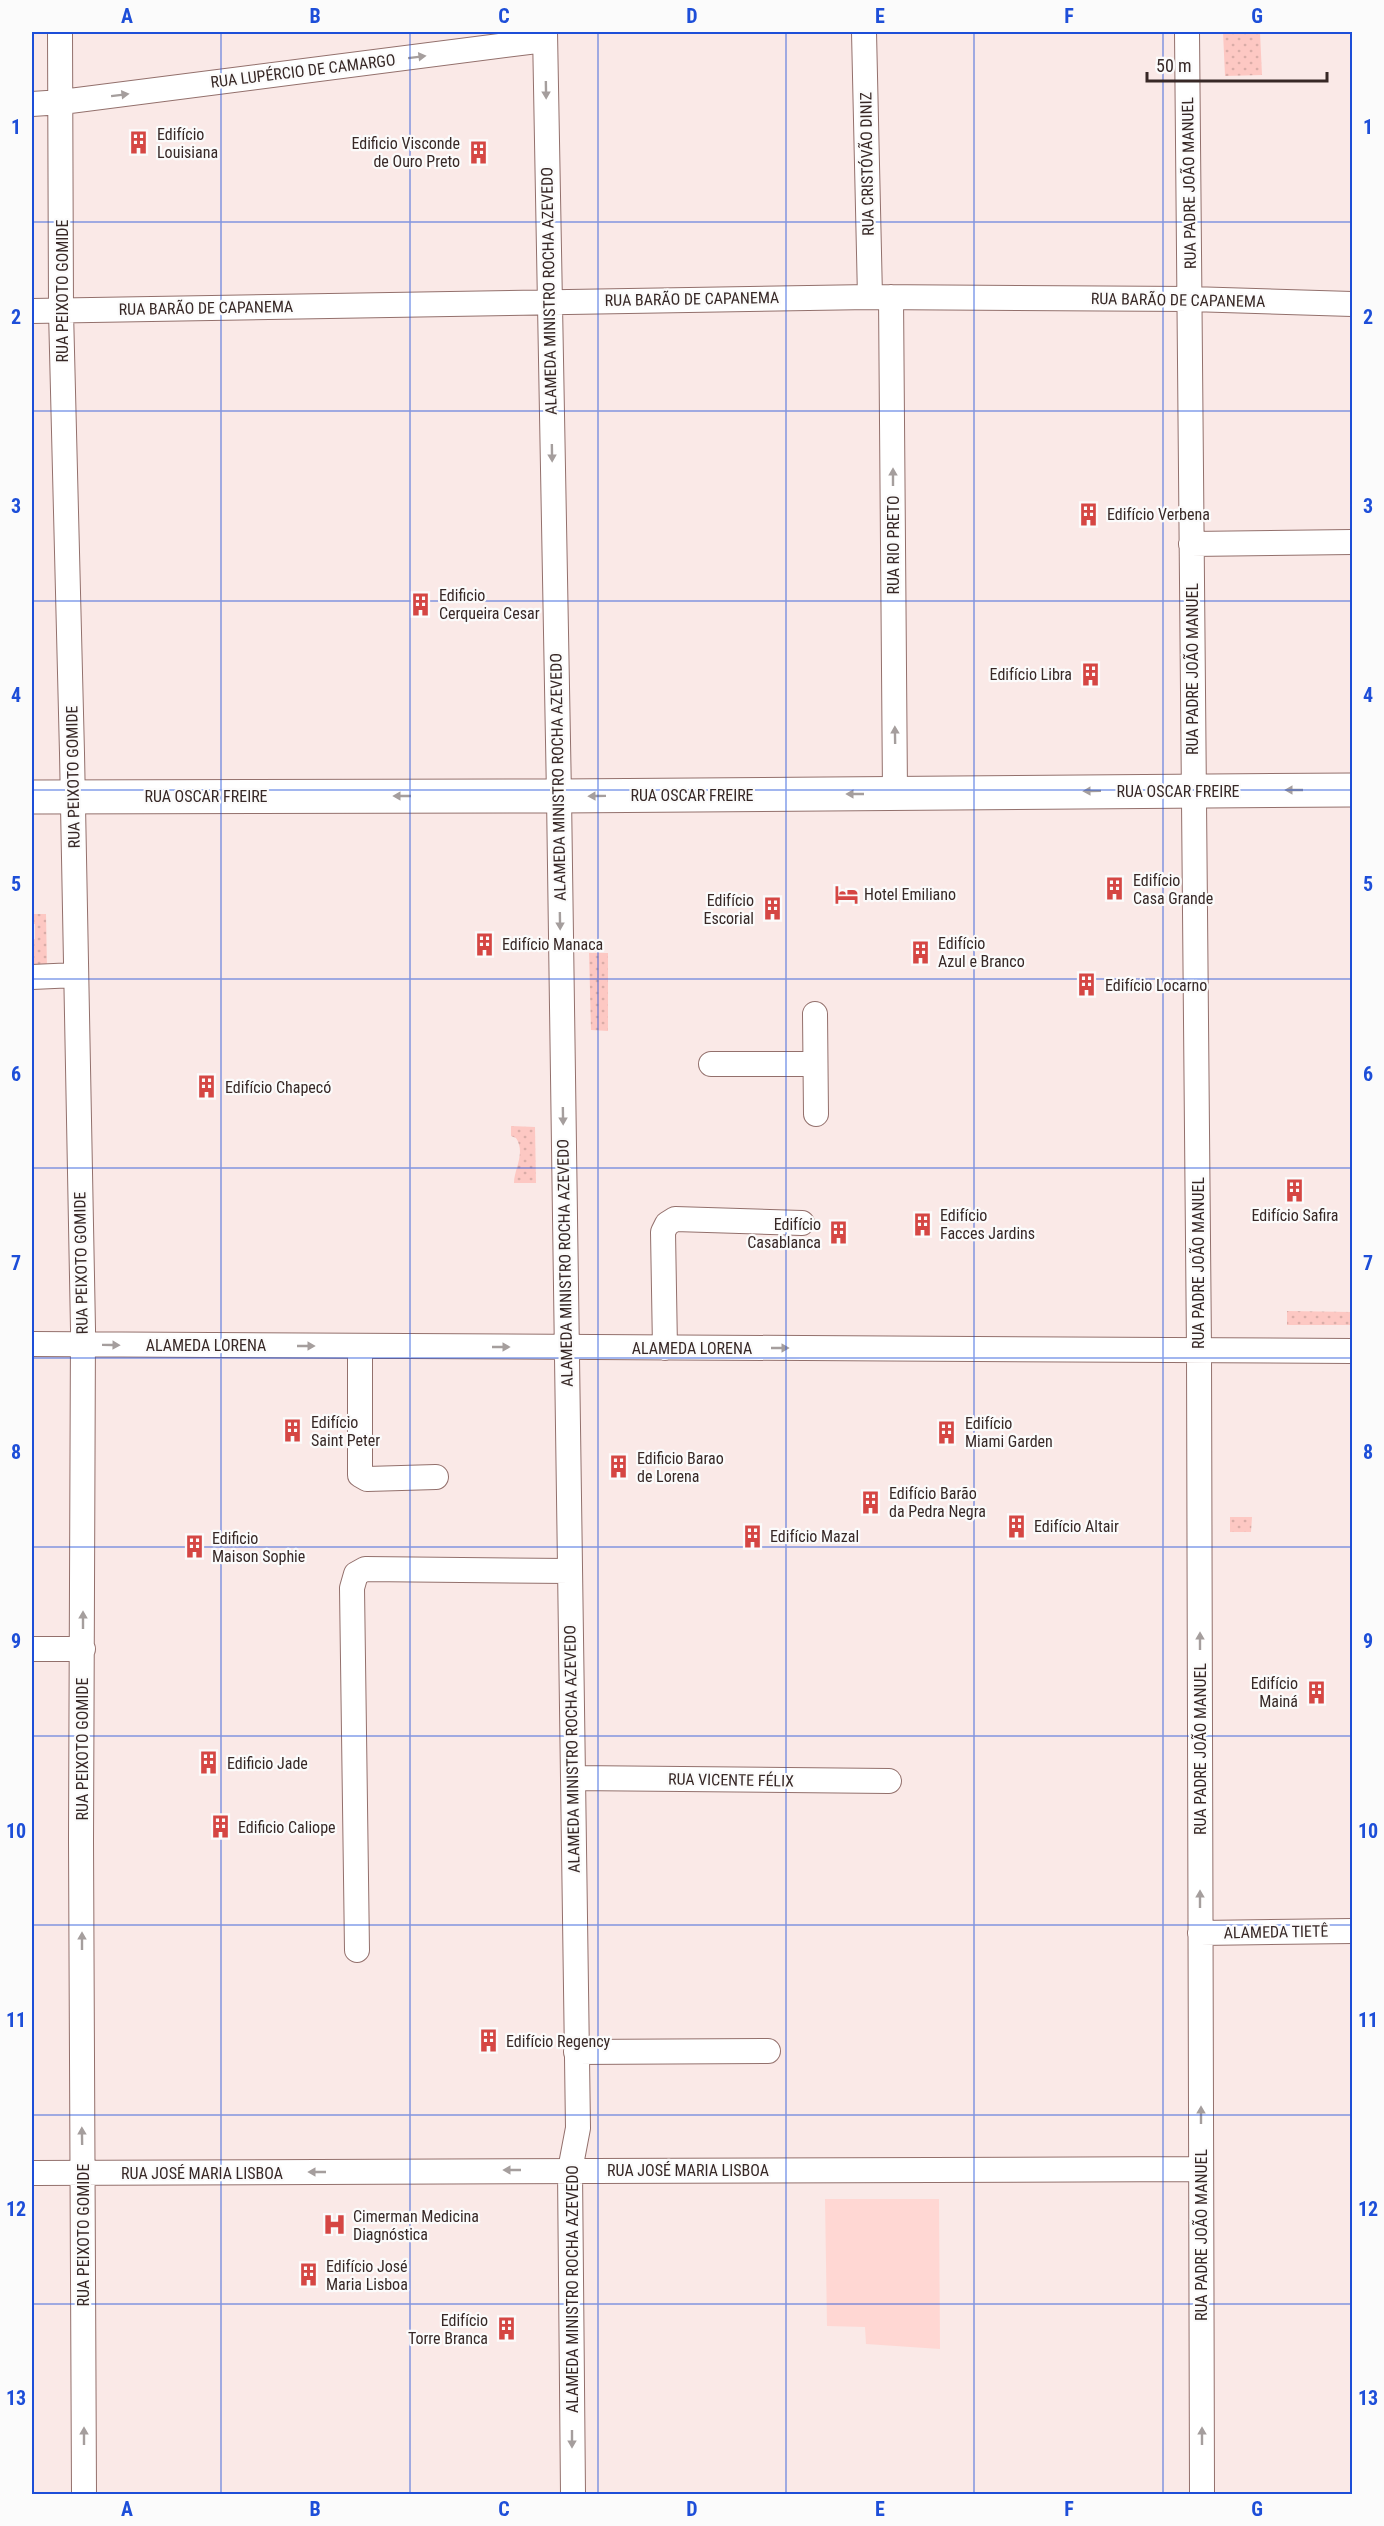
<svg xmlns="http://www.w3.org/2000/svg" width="1384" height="2526" viewBox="0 0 1384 2526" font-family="'Roboto Condensed',sans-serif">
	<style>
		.built { fill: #ffd7d3 }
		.grass { fill: url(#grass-dots) }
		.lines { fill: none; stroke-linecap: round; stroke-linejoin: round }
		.street-casing { stroke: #93706c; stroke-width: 26 }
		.secondary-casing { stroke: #93706c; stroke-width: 35 }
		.street { stroke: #fff; stroke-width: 24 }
		.secondary { stroke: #fff; stroke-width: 33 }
		.oneway { fill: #a59e9d }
		.grid { fill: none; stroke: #1d4ed8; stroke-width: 1.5; stroke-opacity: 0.55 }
		.labels { text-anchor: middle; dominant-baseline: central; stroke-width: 4.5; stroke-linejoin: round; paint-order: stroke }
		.street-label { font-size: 16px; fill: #372826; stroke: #fbfbfb }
		.poi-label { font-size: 16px; fill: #372826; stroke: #fbfbfb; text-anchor: start }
		.neatline { fill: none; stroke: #1d4ed8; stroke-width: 2 }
		.grid-label { font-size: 20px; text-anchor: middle; font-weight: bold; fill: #1d4ed8 }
	</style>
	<defs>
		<pattern id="grass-dots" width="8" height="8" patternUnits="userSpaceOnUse" patternTransform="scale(1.5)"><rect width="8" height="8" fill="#fdc8c3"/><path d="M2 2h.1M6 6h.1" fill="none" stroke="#d9aca7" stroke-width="1.8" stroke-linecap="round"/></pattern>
	</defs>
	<rect width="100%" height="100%" fill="#fae9e7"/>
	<path class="built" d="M825 2199H939L940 2349 866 2344 865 2327 827 2326Z"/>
	<path class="grass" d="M1223 32H1260L1262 75 1225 76Z
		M32 914H46L47 968H33L32 940 35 939V924H32Z
		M589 953H608V1031L591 1030Z
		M511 1126 535 1127 536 1183H514C514 1169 526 1153 516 1138L511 1136Z
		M1287 1311 1352 1312V1325H1287Z
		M1230 1517H1252L1251 1532H1230Z"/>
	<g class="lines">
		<defs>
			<path id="street" d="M60 32 61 311 72 753 83 1329 81 1841 84 2494
				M545 32 559 796 578 2128 570 2170 573 2494
				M864 32 870 297
				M1187 32 1199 1351 1202 2494
				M32 104 62 102 545 40
				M891 297 895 793
				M32 311 870 297 1190 299 1352 304
				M1191 544 1352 542
				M32 977 76 975
				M815 1014 816 1114
				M711 1064H815
				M32 1344 1352 1351
				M360 1346V1475L367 1479 436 1477
				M665 1348 663 1232 667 1224 675 1219 802 1223
				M32 1649H83
				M573 1778 889 1781
				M1200 1933 1352 1931
				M357 1950 352 1588 356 1574 365 1569 569 1571
				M576 2052 768 2051
				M32 2173 1201 2169"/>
			<path id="secondary" d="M32 797 559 796 1352 790"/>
		</defs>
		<use href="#street" class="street-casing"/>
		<use href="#secondary" class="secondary-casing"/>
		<use href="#street" class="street"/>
		<use href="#secondary" class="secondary"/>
	</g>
	<defs><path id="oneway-solid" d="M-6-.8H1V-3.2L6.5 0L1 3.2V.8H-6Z" transform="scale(1.5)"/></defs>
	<g class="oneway">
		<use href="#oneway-solid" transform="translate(417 57) rotate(-7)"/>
		<use href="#oneway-solid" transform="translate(546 90) rotate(89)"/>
		<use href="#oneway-solid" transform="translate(120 95) rotate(-7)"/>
		<use href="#oneway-solid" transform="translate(552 453) rotate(89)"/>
		<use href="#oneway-solid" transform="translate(893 477) rotate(-90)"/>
		<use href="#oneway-solid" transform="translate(895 735) rotate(-91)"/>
		<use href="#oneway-solid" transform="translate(1294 790) rotate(-180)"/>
		<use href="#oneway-solid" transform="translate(1092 791) rotate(179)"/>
		<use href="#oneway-solid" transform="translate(855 794) rotate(180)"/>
		<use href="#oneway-solid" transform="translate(402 796) rotate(180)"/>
		<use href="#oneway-solid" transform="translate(597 796) rotate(179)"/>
		<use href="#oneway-solid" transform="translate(560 921) rotate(89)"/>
		<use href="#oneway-solid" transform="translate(563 1116) rotate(89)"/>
		<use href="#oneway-solid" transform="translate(111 1345) rotate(1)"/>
		<use href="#oneway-solid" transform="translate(306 1346)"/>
		<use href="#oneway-solid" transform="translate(501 1347)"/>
		<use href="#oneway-solid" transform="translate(780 1348)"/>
		<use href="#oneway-solid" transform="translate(83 1620) rotate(-90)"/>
		<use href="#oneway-solid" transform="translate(1200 1641) rotate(-90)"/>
		<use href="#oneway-solid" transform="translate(1200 1899) rotate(-90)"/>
		<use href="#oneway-solid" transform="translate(82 1941) rotate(-90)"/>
		<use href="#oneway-solid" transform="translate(1201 2115) rotate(-90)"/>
		<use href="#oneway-solid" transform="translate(82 2136) rotate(-91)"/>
		<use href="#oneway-solid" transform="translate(512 2170) rotate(180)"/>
		<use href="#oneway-solid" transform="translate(317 2172) rotate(180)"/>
		<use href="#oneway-solid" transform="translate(84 2436) rotate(-90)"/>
		<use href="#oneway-solid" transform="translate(1202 2436) rotate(-90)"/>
		<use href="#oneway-solid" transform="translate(572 2439) rotate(90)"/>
	</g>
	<path class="grid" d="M221 32V2494M410 32V2494M598 32V2494M786 32V2494M974 32V2494M1163 32V2494M32 222H1352M32 411H1352M32 601H1352M32 790H1352M32 979H1352M32 1168H1352M32 1358H1352M32 1547H1352M32 1736H1352M32 1925H1352M32 2115H1352M32 2304H1352"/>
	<defs>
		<symbol id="building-bare" viewBox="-9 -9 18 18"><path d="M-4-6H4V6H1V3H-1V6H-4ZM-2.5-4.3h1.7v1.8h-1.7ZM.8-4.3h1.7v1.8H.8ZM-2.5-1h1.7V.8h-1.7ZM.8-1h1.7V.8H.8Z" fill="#d54643" stroke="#fbfbfb" stroke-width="2.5" paint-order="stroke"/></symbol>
		<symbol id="hotel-bare" viewBox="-9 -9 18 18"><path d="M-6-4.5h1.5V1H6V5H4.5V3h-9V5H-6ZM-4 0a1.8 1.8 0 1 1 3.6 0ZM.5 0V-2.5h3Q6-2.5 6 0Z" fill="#d54643" stroke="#fbfbfb" stroke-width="2.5" paint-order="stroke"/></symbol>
		<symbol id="hospital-bare" viewBox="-9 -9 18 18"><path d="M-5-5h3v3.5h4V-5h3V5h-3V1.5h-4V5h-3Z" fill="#d54643" stroke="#fbfbfb" stroke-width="2.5" paint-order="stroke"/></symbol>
	</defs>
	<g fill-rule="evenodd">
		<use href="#building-bare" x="122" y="126" width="33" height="33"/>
		<use href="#building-bare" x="462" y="136" width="33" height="33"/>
		<use href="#building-bare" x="1072" y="498" width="33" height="33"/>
		<use href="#building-bare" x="404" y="588" width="33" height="33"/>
		<use href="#building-bare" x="1074" y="658" width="33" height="33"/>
		<use href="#building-bare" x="1098" y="872" width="33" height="33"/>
		<use href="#hotel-bare" x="830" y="878" width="33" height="33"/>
		<use href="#building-bare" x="756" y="892" width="33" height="33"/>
		<use href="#building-bare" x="468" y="928" width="33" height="33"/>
		<use href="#building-bare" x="904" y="936" width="33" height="33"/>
		<use href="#building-bare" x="1070" y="968" width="33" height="33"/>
		<use href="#building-bare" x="190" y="1070" width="33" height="33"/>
		<use href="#building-bare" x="1278" y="1174" width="33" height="33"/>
		<use href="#building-bare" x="906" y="1208" width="33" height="33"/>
		<use href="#building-bare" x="822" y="1216" width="33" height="33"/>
		<use href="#building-bare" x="276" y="1414" width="33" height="33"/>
		<use href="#building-bare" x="930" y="1416" width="33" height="33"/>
		<use href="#building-bare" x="602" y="1450" width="33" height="33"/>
		<use href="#building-bare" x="854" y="1486" width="33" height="33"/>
		<use href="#building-bare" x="1000" y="1510" width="33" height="33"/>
		<use href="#building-bare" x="736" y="1520" width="33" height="33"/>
		<use href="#building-bare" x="178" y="1530" width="33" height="33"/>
		<use href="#building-bare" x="1300" y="1676" width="33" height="33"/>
		<use href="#building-bare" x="192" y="1746" width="33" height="33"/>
		<use href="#building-bare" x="204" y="1810" width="33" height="33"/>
		<use href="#building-bare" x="472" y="2024" width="33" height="33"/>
		<use href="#hospital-bare" x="318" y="2208" width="33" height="33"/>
		<use href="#building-bare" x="292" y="2258" width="33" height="33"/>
		<use href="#building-bare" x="490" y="2312" width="33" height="33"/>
	</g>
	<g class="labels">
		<g class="street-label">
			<text transform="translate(303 71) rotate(-7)">RUA LUPÉRCIO DE CAMARGO</text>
			<text transform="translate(867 164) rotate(-91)">RUA CRISTÓVÃO DINIZ</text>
			<text transform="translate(1189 183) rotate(-91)">RUA PADRE JOÃO MANUEL</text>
			<text transform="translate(62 291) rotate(-90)">RUA PEIXOTO GOMIDE</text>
			<text transform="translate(549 291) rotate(-91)">ALAMEDA MINISTRO ROCHA AZEVEDO</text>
			<text transform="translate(692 299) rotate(-1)">RUA BARÃO DE CAPANEMA</text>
			<text transform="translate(1178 300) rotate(1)">RUA BARÃO DE CAPANEMA</text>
			<text transform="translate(206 308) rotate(-1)">RUA BARÃO DE CAPANEMA</text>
			<text transform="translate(893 545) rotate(-90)">RUA RIO PRETO</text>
			<text transform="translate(1192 669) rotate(-90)">RUA PADRE JOÃO MANUEL</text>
			<text transform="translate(73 777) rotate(-91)">RUA PEIXOTO GOMIDE</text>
			<text transform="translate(558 777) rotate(-91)">ALAMEDA MINISTRO ROCHA AZEVEDO</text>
			<text x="1178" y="791">RUA OSCAR FREIRE</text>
			<text x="692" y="795">RUA OSCAR FREIRE</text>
			<text x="206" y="796">RUA OSCAR FREIRE</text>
			<text transform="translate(81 1263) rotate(-91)">RUA PEIXOTO GOMIDE</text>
			<text transform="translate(565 1263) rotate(-91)">ALAMEDA MINISTRO ROCHA AZEVEDO</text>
			<text transform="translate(1198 1263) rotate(-90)">RUA PADRE JOÃO MANUEL</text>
			<text x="206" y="1345">ALAMEDA LORENA</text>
			<text x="692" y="1348">ALAMEDA LORENA</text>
			<text transform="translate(82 1749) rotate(-90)">RUA PEIXOTO GOMIDE</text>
			<text transform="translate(572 1749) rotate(-91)">ALAMEDA MINISTRO ROCHA AZEVEDO</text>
			<text transform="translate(1200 1749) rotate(-90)">RUA PADRE JOÃO MANUEL</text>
			<text transform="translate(731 1780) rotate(1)">RUA VICENTE FÉLIX</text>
			<text transform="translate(1276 1932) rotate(-1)">ALAMEDA TIETÊ</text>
			<text x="688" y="2170">RUA JOSÉ MARIA LISBOA</text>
			<text x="202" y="2173">RUA JOSÉ MARIA LISBOA</text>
			<text transform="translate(83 2235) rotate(-90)">RUA PEIXOTO GOMIDE</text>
			<text transform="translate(1201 2235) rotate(-90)">RUA PADRE JOÃO MANUEL</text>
			<text transform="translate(572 2289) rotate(-90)">ALAMEDA MINISTRO ROCHA AZEVEDO</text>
		</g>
		<g class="poi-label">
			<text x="157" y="134">Edifício<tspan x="157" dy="18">Louisiana</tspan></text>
			<text x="460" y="143" text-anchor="end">Edificio Visconde<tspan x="460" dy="18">de Ouro Preto</tspan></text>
			<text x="1107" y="514">Edifício Verbena</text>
			<text x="439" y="595">Edificio<tspan x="439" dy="18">Cerqueira Cesar</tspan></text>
			<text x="1072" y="674" text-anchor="end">Edifício Libra</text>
			<text x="1133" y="880">Edifício<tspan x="1133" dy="18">Casa Grande</tspan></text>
			<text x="864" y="894">Hotel Emiliano</text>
			<text x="754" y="900" text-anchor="end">Edifício<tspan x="754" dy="18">Escorial</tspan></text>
			<text x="938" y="943">Edifício<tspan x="938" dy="18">Azul e Branco</tspan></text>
			<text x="502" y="944">Edifício Manaca</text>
			<text x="1105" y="985">Edifício Locarno</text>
			<text x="225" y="1087">Edifício Chapecó</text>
			<text x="940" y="1215">Edifício<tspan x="940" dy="18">Facces Jardins</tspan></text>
			<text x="1295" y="1215" text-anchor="middle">Edifício Safira</text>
			<text x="821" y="1224" text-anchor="end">Edifício<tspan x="821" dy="18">Casablanca</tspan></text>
			<text x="311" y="1422">Edifício<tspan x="311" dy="18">Saint Peter</tspan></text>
			<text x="965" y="1423">Edifício<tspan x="965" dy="18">Miami Garden</tspan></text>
			<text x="637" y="1458">Edificio Barao<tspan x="637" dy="18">de Lorena</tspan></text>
			<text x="889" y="1493">Edifício Barão<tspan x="889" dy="18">da Pedra Negra</tspan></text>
			<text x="1034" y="1526">Edifício Altair</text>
			<text x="770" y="1536">Edifício Mazal</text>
			<text x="212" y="1538">Edificio<tspan x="212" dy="18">Maison Sophie</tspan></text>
			<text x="1298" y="1683" text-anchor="end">Edifício<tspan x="1298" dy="18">Mainá</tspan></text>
			<text x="227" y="1763">Edificio Jade</text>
			<text x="238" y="1827">Edificio Caliope</text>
			<text x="506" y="2041">Edifício Regency</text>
			<text x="353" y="2216">Cimerman Medicina<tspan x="353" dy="18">Diagnóstica</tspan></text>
			<text x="326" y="2266">Edifício José<tspan x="326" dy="18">Maria Lisboa</tspan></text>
			<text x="488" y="2320" text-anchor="end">Edifício<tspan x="488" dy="18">Torre Branca</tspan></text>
		</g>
	</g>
	<rect width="1384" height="2526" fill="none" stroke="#fbfbfb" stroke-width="66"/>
	<path d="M1147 72v9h180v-9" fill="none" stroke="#372826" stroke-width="3"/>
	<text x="1156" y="72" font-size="18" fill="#372826" stroke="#fbfbfb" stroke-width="4.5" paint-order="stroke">50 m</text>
	<rect x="33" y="33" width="1318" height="2460" class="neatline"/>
	<g class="grid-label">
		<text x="127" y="23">A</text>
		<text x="315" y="23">B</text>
		<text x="504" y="23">C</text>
		<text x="692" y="23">D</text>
		<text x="880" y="23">E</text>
		<text x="1069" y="23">F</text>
		<text x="1257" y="23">G</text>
		<text x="16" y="134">1</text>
		<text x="1368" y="134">1</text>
		<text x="16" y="324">2</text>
		<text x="1368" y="324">2</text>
		<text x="16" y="513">3</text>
		<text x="1368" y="513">3</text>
		<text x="16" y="702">4</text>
		<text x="1368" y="702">4</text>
		<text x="16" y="891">5</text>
		<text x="1368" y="891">5</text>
		<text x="16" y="1081">6</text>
		<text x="1368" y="1081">6</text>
		<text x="16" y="1270">7</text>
		<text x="1368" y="1270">7</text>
		<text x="16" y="1459">8</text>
		<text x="1368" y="1459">8</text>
		<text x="16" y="1648">9</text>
		<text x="1368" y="1648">9</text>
		<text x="16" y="1838">10</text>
		<text x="1368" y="1838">10</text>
		<text x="16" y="2027">11</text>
		<text x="1368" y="2027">11</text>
		<text x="16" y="2216">12</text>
		<text x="1368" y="2216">12</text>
		<text x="16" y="2405">13</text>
		<text x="1368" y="2405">13</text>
		<text x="127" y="2516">A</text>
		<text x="315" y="2516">B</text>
		<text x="504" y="2516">C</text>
		<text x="692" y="2516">D</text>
		<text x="880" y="2516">E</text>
		<text x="1069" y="2516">F</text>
		<text x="1257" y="2516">G</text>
	</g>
</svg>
